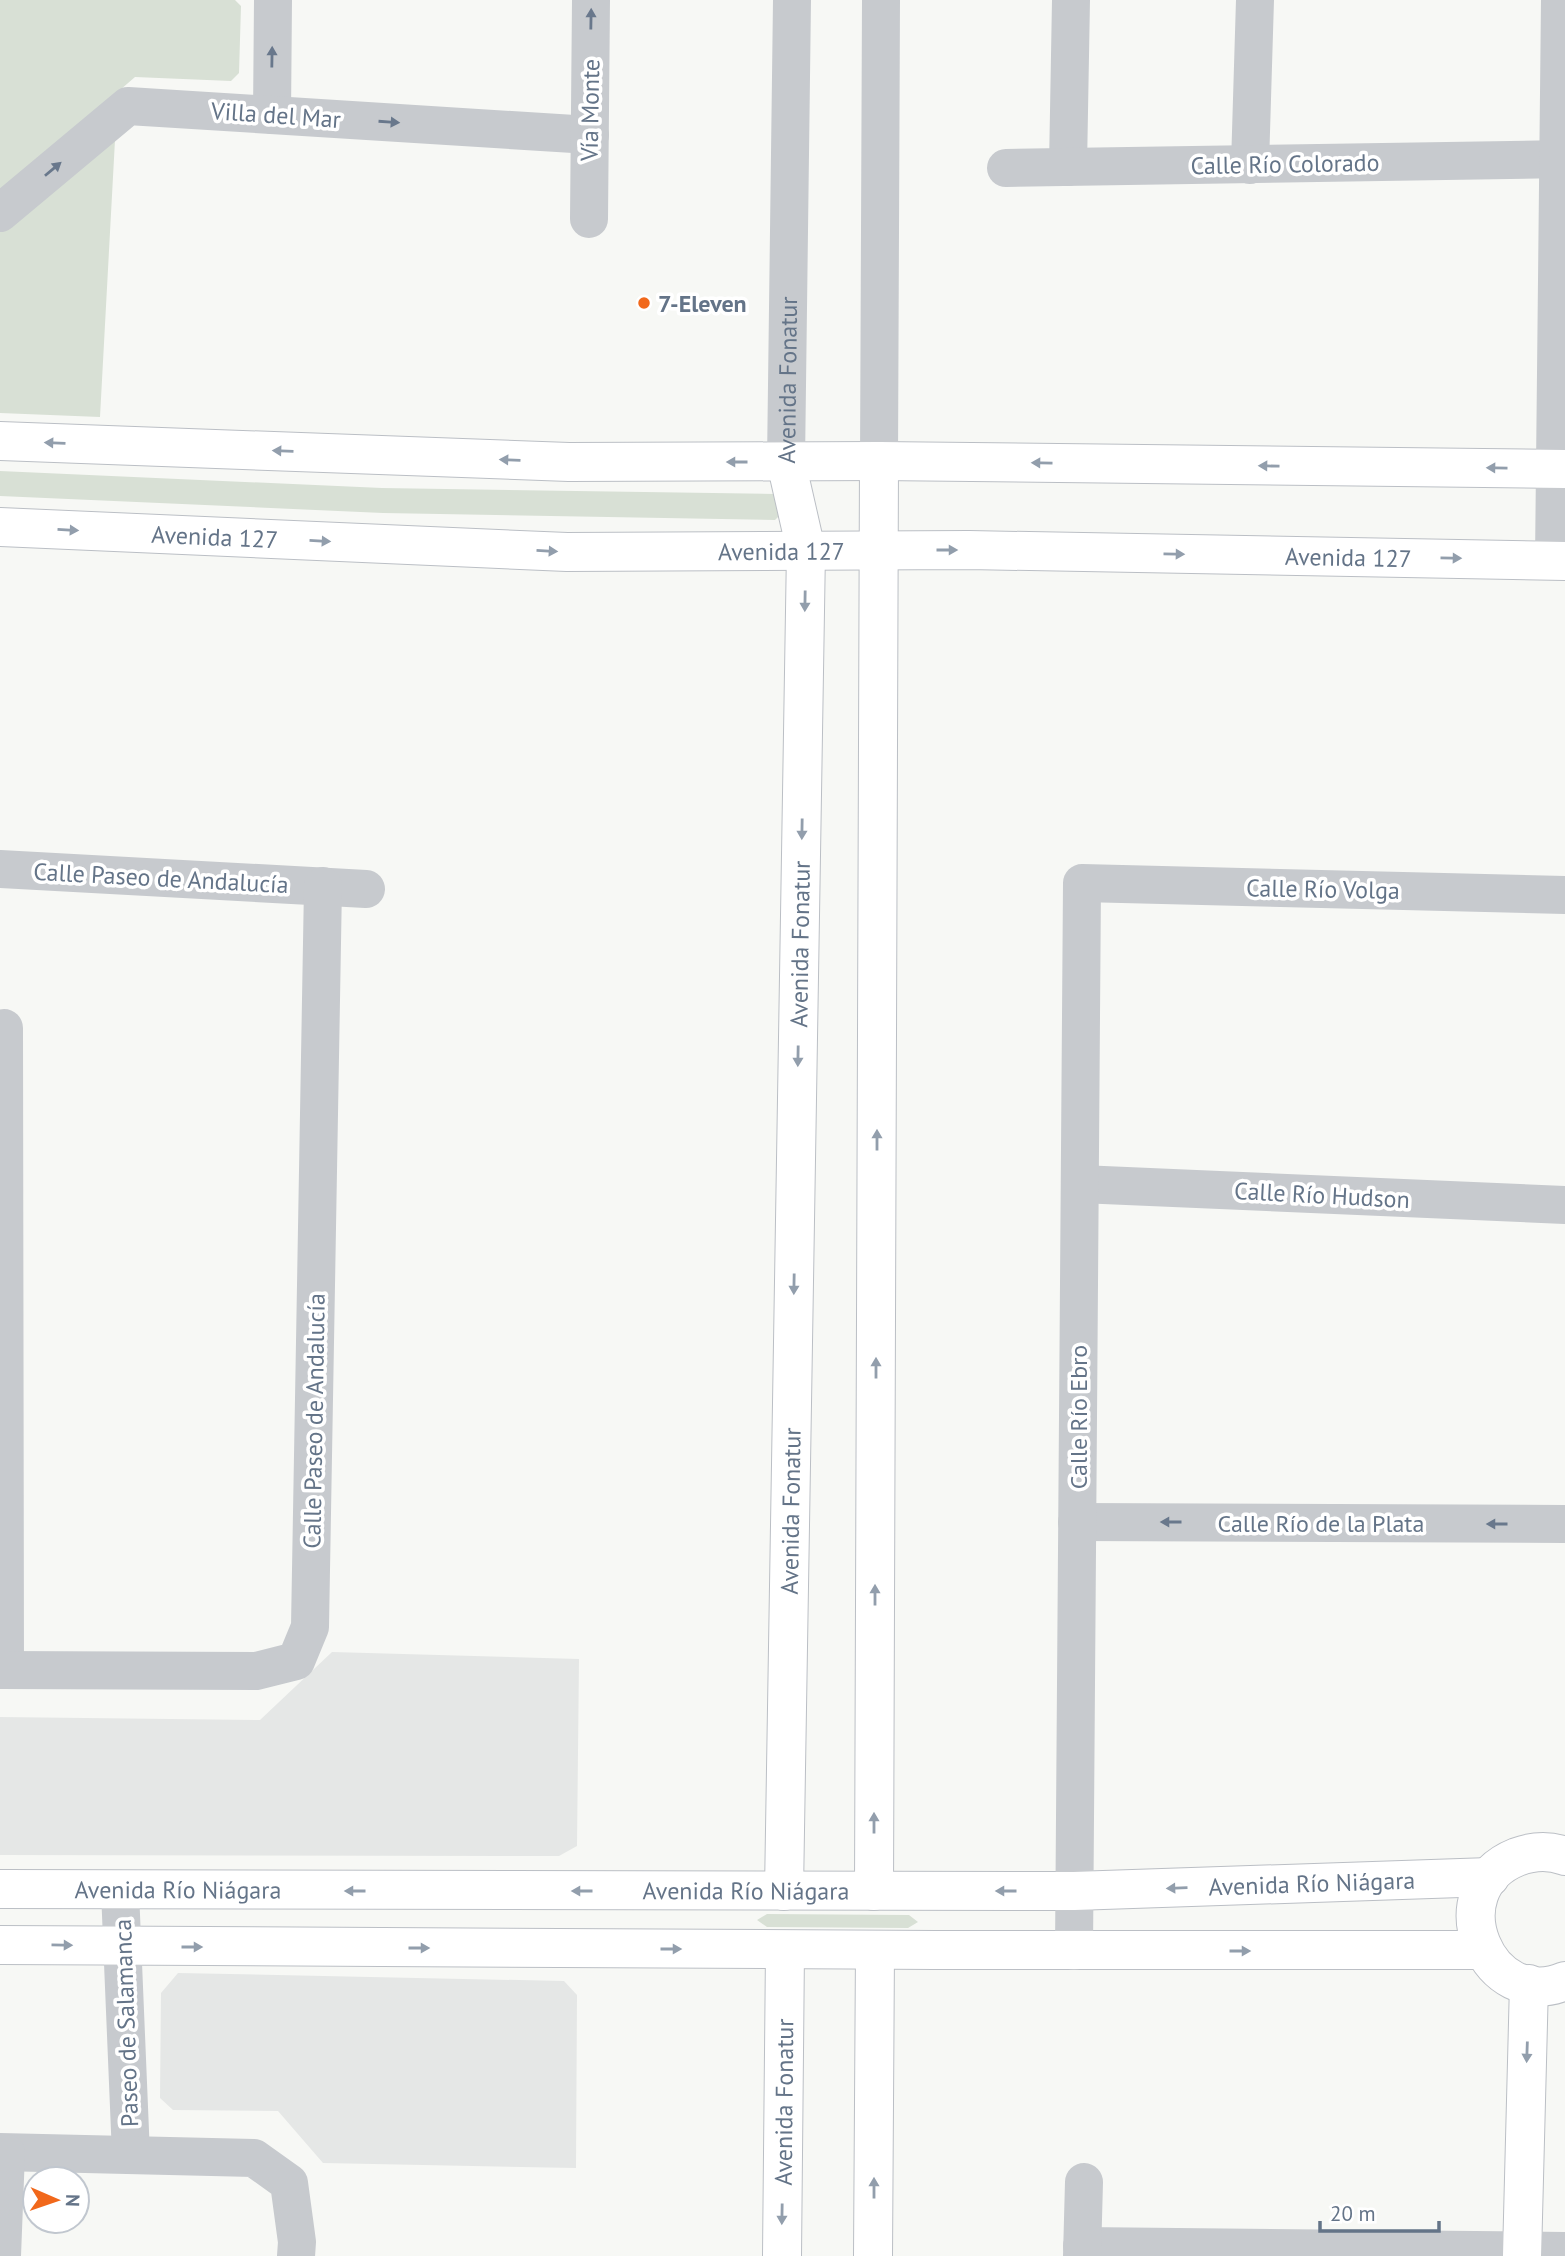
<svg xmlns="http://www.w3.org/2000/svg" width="1565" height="2256" viewBox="0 0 1565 2256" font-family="'PT Sans',sans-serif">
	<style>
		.built { fill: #e5e7e6 }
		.green { fill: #d8e0d5 }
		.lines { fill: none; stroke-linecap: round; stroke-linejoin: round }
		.secondary-casing { stroke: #bbbfc5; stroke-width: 40 }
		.street { stroke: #c7cace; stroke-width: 38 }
		.secondary { stroke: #fff; stroke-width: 38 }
		.oneway { fill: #69788c }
		.oneway2 { fill: #929eac }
		.poi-dot { fill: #f1681b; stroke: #fff; stroke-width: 2.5 }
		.labels { text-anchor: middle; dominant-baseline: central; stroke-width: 7; stroke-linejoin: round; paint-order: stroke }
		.street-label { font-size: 24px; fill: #647488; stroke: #fff }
		.poi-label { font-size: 24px; font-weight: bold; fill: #647488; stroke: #fff; text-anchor: start }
	</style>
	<rect width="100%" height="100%" fill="#f7f8f5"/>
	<path class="built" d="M332 1652 579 1659 577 1846 559 1856 0 1855V1717L260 1720Z
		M178 1973 564 1981 577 1995 576 2168 323 2163 278 2111 173 2110 160 2098 161 1993Z"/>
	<path class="green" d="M0 0H235L241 6 239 73 231 81 135 77 0 194Z
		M115 140 100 417 0 413V232Z
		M0 471 382 488 775 494 789 506 775 520 383 513 0 496Z
		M767 1914 909 1915 918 1922 908 1928 767 1927 757 1920Z"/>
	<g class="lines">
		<defs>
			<g id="secondary">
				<path d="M0 441 569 462 879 461 1565 469"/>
				<path id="s2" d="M0 527 567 552 969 550 1565 561"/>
				<path d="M1565 1856C1549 1850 1533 1851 1517 1857 1435 1890 1488 2014 1565 1981"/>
				<path id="s3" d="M0 1889 1074 1891 1490 1877"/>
				<path id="s4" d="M784 1891 806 550 786 462"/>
				<path d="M874 1891 879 461"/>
				<path d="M0 1945 935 1950H1483"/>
				<path id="s5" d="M782 2256 785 1950"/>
				<path d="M873 2256 875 1950"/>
				<path d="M1522 2256 1529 1984"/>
			</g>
		</defs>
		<use href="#secondary" class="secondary-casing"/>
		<g class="street">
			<path d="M272 115 273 0"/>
			<path d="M1250 165 1255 0"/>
			<path d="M1068 167 1071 0"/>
			<path d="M1006 168 1565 159"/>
			<path d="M0 213 128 106 590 135"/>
			<path d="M589 219 591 0"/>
			<path d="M879 461 881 0"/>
			<path id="s1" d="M786 462 792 0"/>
			<path d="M1554 560 1560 0"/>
			<path d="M0 869 366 889"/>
			<path d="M4 1028 5 1670"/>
			<path d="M1080 1184 1565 1205"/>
			<path d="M1077 1522 1565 1524"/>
			<path d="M0 1670 256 1671 296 1661 310 1627 323 886"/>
			<path d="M120 1891 131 2155"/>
			<path d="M1074 1951 1082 883 1565 895"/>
			<path d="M0 2152 254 2158 289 2183 297 2242 296 2256"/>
			<path d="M1082 2246 1565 2251"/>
			<path d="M2 2256 6 2153"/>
			<path d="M1082 2256 1084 2182"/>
		</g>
		<use href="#secondary" class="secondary"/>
	</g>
	<defs><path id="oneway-solid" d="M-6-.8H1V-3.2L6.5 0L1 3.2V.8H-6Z" transform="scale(1.75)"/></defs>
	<g class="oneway">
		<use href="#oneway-solid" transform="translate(591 19) rotate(-89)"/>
		<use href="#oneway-solid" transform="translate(272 57) rotate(-89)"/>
		<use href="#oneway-solid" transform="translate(389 122) rotate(4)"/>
		<use href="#oneway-solid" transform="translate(53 169) rotate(-40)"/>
		<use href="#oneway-solid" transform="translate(1171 1522) rotate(-180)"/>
		<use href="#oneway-solid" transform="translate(1497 1524) rotate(-180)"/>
	</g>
	<g class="oneway2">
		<use href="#oneway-solid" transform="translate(55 443) rotate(-178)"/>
		<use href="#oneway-solid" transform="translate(283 451) rotate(-178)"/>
		<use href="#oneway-solid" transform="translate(510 460) rotate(-178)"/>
		<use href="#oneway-solid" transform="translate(737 462) rotate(-180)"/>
		<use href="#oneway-solid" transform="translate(1042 463) rotate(-179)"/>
		<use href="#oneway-solid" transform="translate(1269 466) rotate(-179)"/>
		<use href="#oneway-solid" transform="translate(1497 468) rotate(-179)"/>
		<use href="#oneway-solid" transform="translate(68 530) rotate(3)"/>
		<use href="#oneway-solid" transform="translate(320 541) rotate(3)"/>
		<use href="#oneway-solid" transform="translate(947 550)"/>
		<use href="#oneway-solid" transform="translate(547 551) rotate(3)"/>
		<use href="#oneway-solid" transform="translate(1174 554) rotate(1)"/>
		<use href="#oneway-solid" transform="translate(1451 558) rotate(1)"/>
		<use href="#oneway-solid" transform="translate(805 601) rotate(91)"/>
		<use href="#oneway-solid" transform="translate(802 829) rotate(91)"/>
		<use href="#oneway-solid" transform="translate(798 1056) rotate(91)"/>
		<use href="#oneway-solid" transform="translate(877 1140) rotate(-90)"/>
		<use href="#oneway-solid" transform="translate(794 1284) rotate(91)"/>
		<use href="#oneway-solid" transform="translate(876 1368) rotate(-90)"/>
		<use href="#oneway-solid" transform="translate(875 1595) rotate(-90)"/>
		<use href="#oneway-solid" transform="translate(874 1823) rotate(-90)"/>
		<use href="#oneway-solid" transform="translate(1177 1888) rotate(178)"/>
		<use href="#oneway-solid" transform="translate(355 1891) rotate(180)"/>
		<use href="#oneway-solid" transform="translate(582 1891) rotate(180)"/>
		<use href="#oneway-solid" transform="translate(1006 1891) rotate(-180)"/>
		<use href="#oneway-solid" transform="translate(62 1945) rotate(1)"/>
		<use href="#oneway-solid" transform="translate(192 1947)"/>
		<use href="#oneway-solid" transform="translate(419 1948)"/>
		<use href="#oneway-solid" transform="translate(671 1949)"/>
		<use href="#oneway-solid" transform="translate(1240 1951)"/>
		<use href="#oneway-solid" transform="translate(1527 2052) rotate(92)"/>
		<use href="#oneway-solid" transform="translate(874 2188) rotate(-90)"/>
		<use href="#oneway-solid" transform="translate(782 2214) rotate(91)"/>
	</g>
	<circle class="poi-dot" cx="644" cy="303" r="7"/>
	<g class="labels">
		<g class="street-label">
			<text transform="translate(590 110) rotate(-89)">Vía Monte</text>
			<text transform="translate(276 115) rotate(4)">Villa del Mar</text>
			<text transform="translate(1285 164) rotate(-1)">Calle Río Colorado</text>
			<text stroke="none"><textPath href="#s1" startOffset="82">Avenida Fonatur</textPath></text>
			<text stroke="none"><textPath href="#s2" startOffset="215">Avenida 127</textPath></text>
			<text stroke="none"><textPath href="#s2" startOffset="782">Avenida 127</textPath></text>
			<text stroke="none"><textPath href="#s2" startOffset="1349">Avenida 127</textPath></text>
			<text transform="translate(161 878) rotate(3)">Calle Paseo de Andalucía</text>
			<text transform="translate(1323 889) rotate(1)">Calle Río Volga</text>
			<text stroke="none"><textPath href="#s4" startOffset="947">Avenida Fonatur</textPath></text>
			<text transform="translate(1322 1195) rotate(3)">Calle Río Hudson</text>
			<text transform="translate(1078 1417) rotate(-90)">Calle Río Ebro</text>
			<text transform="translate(314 1421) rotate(-89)">Calle Paseo de Andalucía</text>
			<text stroke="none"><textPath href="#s4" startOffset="380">Avenida Fonatur</textPath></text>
			<text x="1321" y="1523">Calle Río de la Plata</text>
			<text stroke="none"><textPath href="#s3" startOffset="1312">Avenida Río Niágara</textPath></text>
			<text stroke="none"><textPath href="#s3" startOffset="178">Avenida Río Niágara</textPath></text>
			<text stroke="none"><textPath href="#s3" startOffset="746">Avenida Río Niágara</textPath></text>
			<text transform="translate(126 2023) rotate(-92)">Paseo de Salamanca</text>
			<text stroke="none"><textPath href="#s5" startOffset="154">Avenida Fonatur</textPath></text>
		</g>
		<g class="poi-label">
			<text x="658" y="303">7-Eleven</text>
		</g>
	</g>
	<g transform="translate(56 2200) rotate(92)"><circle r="33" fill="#ffffff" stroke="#c1c7cf" stroke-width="2"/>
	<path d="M0-5L12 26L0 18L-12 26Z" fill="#f1681b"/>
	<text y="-10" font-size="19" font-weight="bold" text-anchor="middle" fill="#647488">N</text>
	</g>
	<path d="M1320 2221v10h119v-10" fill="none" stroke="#647488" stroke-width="3.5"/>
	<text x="1330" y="2221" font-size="21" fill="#647488" stroke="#ffffff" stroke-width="5" paint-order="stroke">20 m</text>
</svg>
